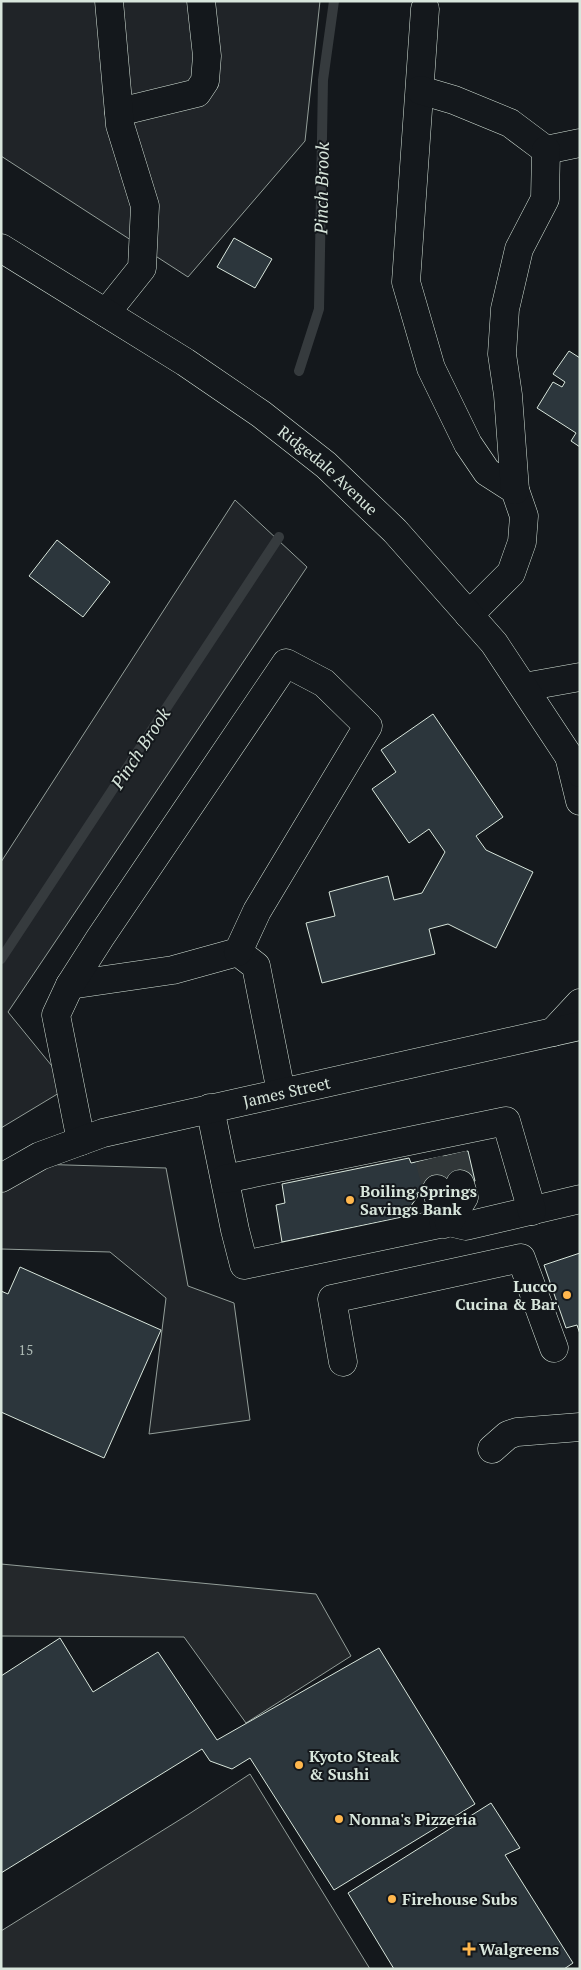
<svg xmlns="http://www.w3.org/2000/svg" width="581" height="1970" viewBox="0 0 581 1970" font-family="'PT Serif',serif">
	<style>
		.green { fill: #202428; stroke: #939e99 }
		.parking { fill: #24282b; stroke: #939e99 }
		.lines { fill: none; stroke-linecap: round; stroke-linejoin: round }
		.stream { stroke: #363b3e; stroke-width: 10 }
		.building { fill: #2c363c; stroke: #d8e6dc }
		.minor-tunnel { stroke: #313739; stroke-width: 28; stroke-dasharray: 28 14; stroke-linecap: butt }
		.minor-casing { stroke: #d8e6dc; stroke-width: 29 }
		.major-casing { stroke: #d8e6dc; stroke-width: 29 }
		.minor { stroke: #14181c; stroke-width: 28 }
		.major { stroke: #14181c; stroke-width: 28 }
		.poi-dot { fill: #ffb74d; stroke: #14181c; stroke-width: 2 }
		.labels { text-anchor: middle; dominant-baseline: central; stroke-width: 4; stroke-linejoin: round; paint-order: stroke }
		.number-label { font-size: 14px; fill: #adbab4 }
		.street-label { font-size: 16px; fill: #d8e6dc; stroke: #14181c }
		.poi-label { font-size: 16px; font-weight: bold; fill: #d8e6dc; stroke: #14181c; text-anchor: start }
		.water-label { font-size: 18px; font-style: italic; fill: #d8e6dc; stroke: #14181c }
	</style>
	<rect width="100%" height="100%" fill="#14181c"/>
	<path class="green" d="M1 1H320L305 141 188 277 1 156Z
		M235 500 307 567 8 1012 69 1087 1 1128V862Z
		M1 1163 166 1168 188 1286 234 1303 250 1420 149 1434 166 1298 110 1252 1 1249Z"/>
	<path class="parking" d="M1 1564 316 1594 351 1656 246 1723 184 1637 1 1636Z
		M250 1774 370 1969H1V1931L189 1814Z"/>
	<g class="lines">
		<path class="stream" d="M299 371 319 309 323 80 334 1
			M1 959 279 537"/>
	</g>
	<path class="building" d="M234 238 272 259 255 288 217 267Z
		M569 351 580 358V447L571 441 576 433 537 408 553 382 562 387 565 382 553 374Z
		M57 540 110 582 83 617 29 576Z
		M433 714 503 817 476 836 486 850 533 872 496 948 448 924 429 929 435 954 322 983 306 923 335 916 329 892 388 876 394 900 422 893 445 852 429 829 409 843 372 789 396 772 381 750Z
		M468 1151 475 1181 417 1193 418 1196 403 1217 282 1242 276 1205 285 1203 282 1184 409 1158 411 1163Z
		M580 1253V1334L577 1325 566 1328 544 1265Z
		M20 1267 161 1330 104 1458 1 1412V1291L8 1294Z
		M60 1638 93 1692 158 1652 217 1740 379 1648 475 1804 334 1890 250 1758 232 1769 210 1761 202 1749 1 1873V1676Z
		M491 1803 520 1848 505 1855 573 1963 564 1969H394L348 1893Z"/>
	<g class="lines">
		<path class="minor-tunnel" d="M453 1154 460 1184
			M429 1159 437 1189"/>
		<defs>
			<g id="minor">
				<path d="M425 9 406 282 431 368 468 444 487 472 515 490 524 516 522 542 511 573 469 615"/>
				<path d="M420 90 454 100 510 123 546 150 580 143"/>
				<path d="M119 112 197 93 205 81 207 56 201 1"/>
				<path d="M106 313 142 268 145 206 120 125 109 1"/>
				<path d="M515 490 508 395 502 354 505 309 519 249 545 199 546 150"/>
				<path d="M524 687 580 677"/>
				<path d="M569 756 580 801"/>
				<path d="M70 985 173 970 238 952 256 966 281 1092"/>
				<path d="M553 1032 580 1003"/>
				<path d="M210 1108 235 1230 244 1265 449 1222 466 1226 580 1199"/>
				<path d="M81 1141 56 1015 70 985 100 938 286 663 324 683 368 726 257 911 238 952"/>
				<path id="s1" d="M1 1178 40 1156 103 1133 580 1026"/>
				<path d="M225 1179 506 1121 532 1211"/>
				<path d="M437 1189 444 1224"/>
				<path d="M449 1222 464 1197 460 1184"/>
				<path d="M343 1362 332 1299 521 1258 554 1348"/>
				<path d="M492 1449 508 1435 517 1432 580 1427"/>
			</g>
			<g id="major">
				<path id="s2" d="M1 248 185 362 261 414 326 465 395 531 494 643 580 773"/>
			</g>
		</defs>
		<use href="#minor" class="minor-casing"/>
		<use href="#major" class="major-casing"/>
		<use href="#minor" class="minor"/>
		<use href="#major" class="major"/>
	</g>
	<g class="poi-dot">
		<circle cx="350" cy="1200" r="5"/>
		<circle cx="567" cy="1295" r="5"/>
		<circle cx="299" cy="1765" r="5"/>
		<circle cx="339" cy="1819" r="5"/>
		<circle cx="392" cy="1899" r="5"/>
		<path d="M466.5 1941.5h5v5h5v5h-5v5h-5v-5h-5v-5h5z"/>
	</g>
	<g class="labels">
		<g class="number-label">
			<text x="26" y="1349">15</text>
		</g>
		<g class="street-label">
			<text stroke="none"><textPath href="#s2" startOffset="396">Ridgedale Avenue</textPath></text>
			<text stroke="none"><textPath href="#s1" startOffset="300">James Street</textPath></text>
		</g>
		<g class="poi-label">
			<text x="360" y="1191">Boiling Springs<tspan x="360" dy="18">Savings Bank</tspan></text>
			<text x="557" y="1286" text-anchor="end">Lucco<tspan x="557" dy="18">Cucina &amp; Bar</tspan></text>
			<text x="309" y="1756">Kyoto Steak<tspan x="309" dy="18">&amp; Sushi</tspan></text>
			<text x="349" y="1819">Nonna's Pizzeria</text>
			<text x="402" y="1899">Firehouse Subs</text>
			<text x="479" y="1949">Walgreens</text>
		</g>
		<g class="water-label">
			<text transform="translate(321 188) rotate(-89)">Pinch Brook</text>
			<text transform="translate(140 748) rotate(-57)">Pinch Brook</text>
		</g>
	</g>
	<rect width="581" height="1970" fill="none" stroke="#d8e6dc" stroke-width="5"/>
</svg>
